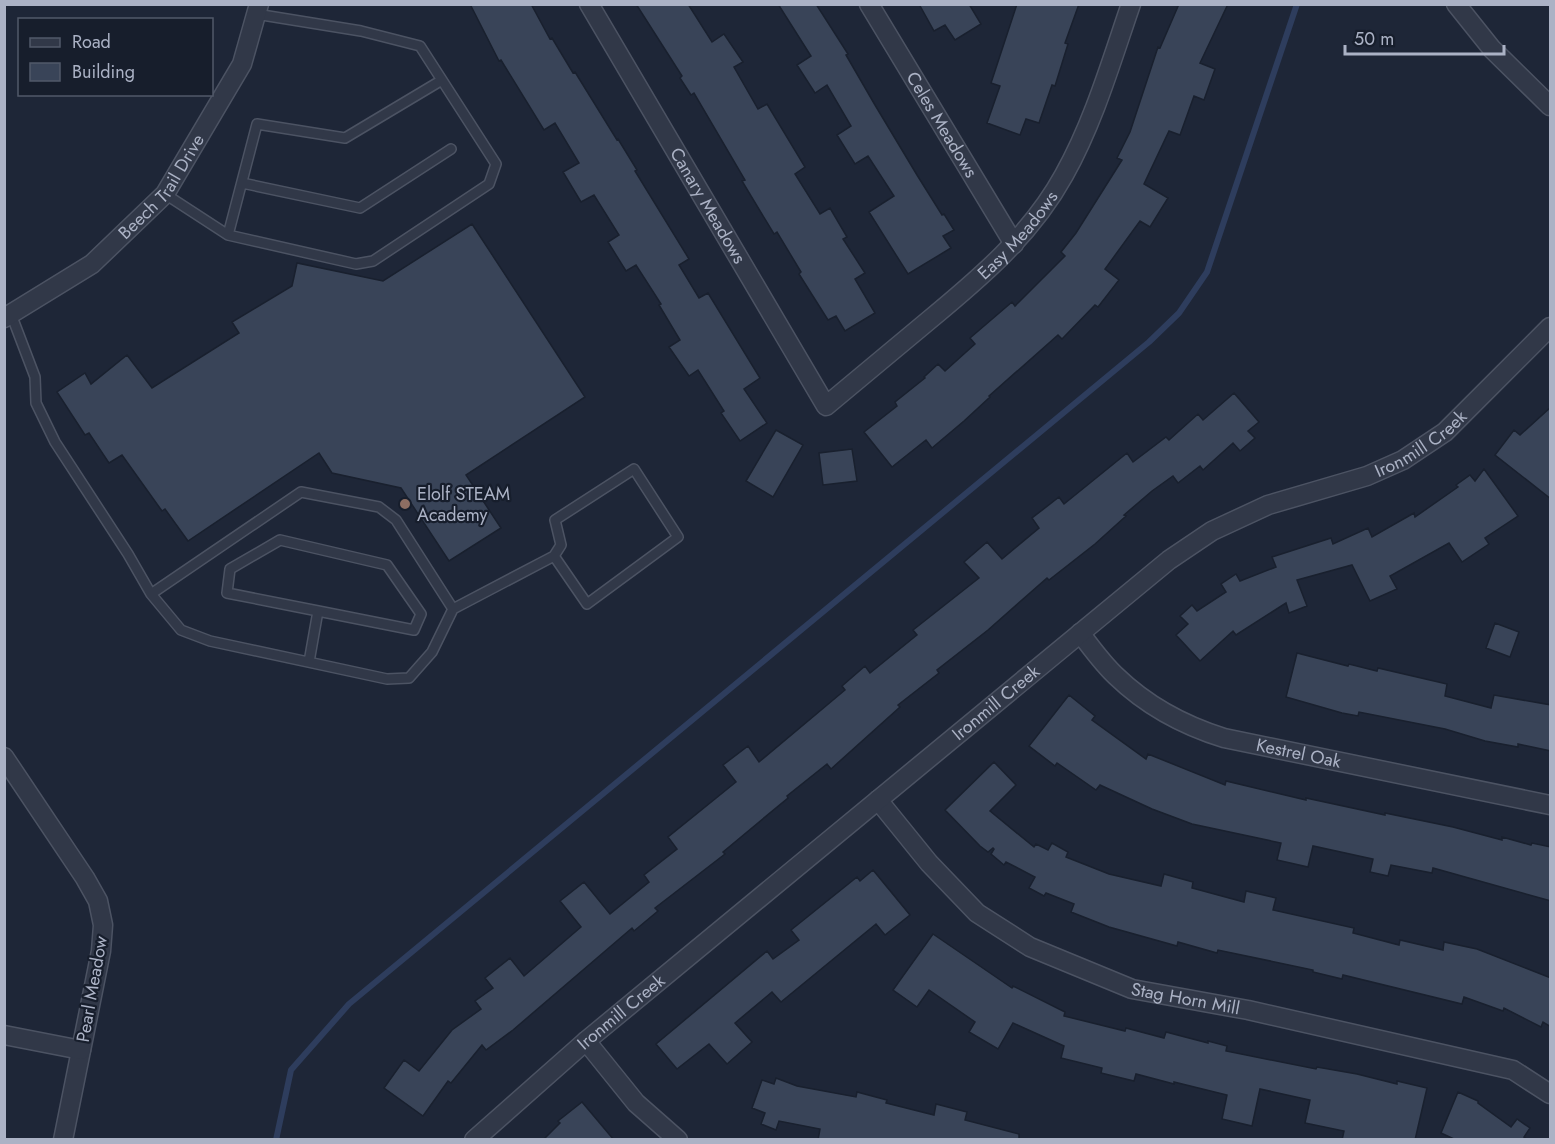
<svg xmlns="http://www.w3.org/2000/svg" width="1555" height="1144" viewBox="0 0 1555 1144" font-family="Jost,sans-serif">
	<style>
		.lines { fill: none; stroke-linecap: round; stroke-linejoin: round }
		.stream { stroke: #2e3d5d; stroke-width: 6 }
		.building { fill: #394458; stroke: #19202e; stroke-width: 1.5 }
		.lane-casing { stroke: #4c5363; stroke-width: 12 }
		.street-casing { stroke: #4c5363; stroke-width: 21 }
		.lane { stroke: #313848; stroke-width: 9 }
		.street { stroke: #313848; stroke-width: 18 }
		.education-dot { fill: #8d6e63; stroke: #171e2c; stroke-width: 2 }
		.labels { text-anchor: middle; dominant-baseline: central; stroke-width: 4.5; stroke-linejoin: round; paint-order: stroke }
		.street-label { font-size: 18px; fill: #abb2c5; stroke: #171e2c }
		.poi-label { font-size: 18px; fill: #abb2c5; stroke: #171e2c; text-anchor: start }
	</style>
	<rect width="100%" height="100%" fill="#1e2637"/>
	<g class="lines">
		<path class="stream" d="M276 1140 291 1070 349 1004 1149 342 1179 313 1207 272 1297 4"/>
	</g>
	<path class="building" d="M470 4H531L550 39 552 38 573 73 575 72 617 140 618 139 637 170 635 171 689 259 679 265 699 298 708 293 760 378 744 389 767 423 740 441 721 413 724 411 698 370 689 376 669 347 680 340 659 305 661 304 636 265 626 271 608 242 619 235 594 195 581 202 563 172 579 163 555 123 544 130 501 60 499 61Z
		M636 4H688L712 42 724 34 743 62 734 67 758 109 767 104 805 167 795 174 820 214 830 208 847 237 843 239 865 273 855 279 875 313 845 331 836 316 828 320 799 274 801 272 777 232 774 234 742 181 745 180 694 93 691 95 680 78 682 76Z
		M778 4H816L848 54 846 55 875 105 917 175 942 215 944 214 954 230 943 236 951 248 908 274 869 212 894 196 868 156 855 164 837 135 851 126 827 85 815 93 797 65 811 56Z
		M919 4H969L981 24 955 40 945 25 934 31Z
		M1017 4H1079L1065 43 1068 44 1055 86 1052 85 1039 123 1026 119 1020 135 987 123 1000 86 991 83Z
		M1179 4H1228L1200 63 1215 69 1204 100 1194 96 1180 135 1169 131 1144 184 1168 198 1150 227 1140 221 1105 269 1119 280 1098 307 1095 305 1062 339 1058 335 989 396 990 397 964 421 932 448 926 440 892 467 864 432 897 406 895 402 925 378 924 377 938 364 945 371 975 344 970 338 1012 302 1015 306 1065 256 1061 252 1076 233 1122 160 1117 158 1130 132 1158 47 1160 48Z
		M472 224 585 397 466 475 501 528 449 561 401 488 332 473 319 453 188 541 165 509 162 511 122 455 109 463 89 433 85 435 57 392 85 373 91 384 127 355 152 388 239 333 232 322 292 286 297 263 383 281Z
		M1234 393 1259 422 1248 431 1255 438 1240 451 1233 443 1203 470 1200 466 1178 483 1173 476 1152 491 1124 515 1126 516 1095 544 1049 580 1047 578 988 630 937 670 939 673 898 705 900 707 831 769 827 764 787 796 788 798 723 852 725 854 655 908 658 911 634 931 632 928 513 1030 486 1050 482 1045 451 1083 448 1081 423 1116 384 1088 404 1060 419 1071 452 1030 481 1009 475 1001 493 988 485 978 510 958 524 976 581 927 560 901 584 882 610 914 649 882 644 875 677 849 668 837 736 782 723 765 748 746 759 762 845 690 842 686 865 666 870 673 917 635 913 630 979 578 964 562 987 542 1002 559 1039 528 1032 518 1059 497 1064 504 1127 453 1133 462 1166 437 1169 440 1198 414 1203 420Z
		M1551 407V499L1495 455 1514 430 1520 435Z
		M776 430 803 445 773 497 746 481Z
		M852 449 857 481 823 485 819 453Z
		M1484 469 1518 516 1485 538 1489 544 1462 562 1449 543 1390 576 1397 589 1370 601 1352 565 1297 580 1307 606 1289 613 1286 603 1236 635 1233 631 1200 661 1176 635 1188 624 1180 616 1192 605 1197 611 1226 592 1221 584 1236 574 1240 581 1276 567 1272 557 1331 538 1333 544 1368 528 1372 537 1414 513 1415 517 1458 487 1456 485 1470 475 1475 481Z
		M1495 623 1519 632 1510 657 1486 648Z
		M1297 653 1348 666 1349 664 1377 671 1378 668 1447 684 1445 696 1491 708 1494 695 1551 705V751L1518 744V747L1485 741 1445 729 1359 712 1358 716 1342 713 1286 697Z
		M1069 695 1095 716 1092 720 1146 759 1148 754 1225 785 1226 781 1306 800V798L1385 815V813L1453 827 1502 840V837L1531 845 1532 843 1551 847V901L1433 868 1432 873 1391 865 1388 876 1370 872 1373 859 1313 846 1308 867 1277 860 1281 843 1192 824 1152 809 1100 785 1096 790 1057 763 1055 766 1029 746Z
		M994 762 1016 785 990 811 1034 847 1036 844 1048 850 1052 843 1068 852 1066 857 1109 874 1161 886 1164 874 1193 882 1192 888 1244 902 1246 891 1276 898 1273 910 1354 928 1353 933 1399 945 1400 940 1443 950 1444 942 1477 949 1551 978V1027L1543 1022 1541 1027 1504 1008 1503 1011 1464 997 1462 1004 1343 975 1342 979 1313 972V970L1218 950 1217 953 1178 942 1177 946 1109 927 1071 912 1074 904 1046 893 1044 896 1029 888 1035 877 1006 862 1004 865 991 854 994 849 993 848 988 852 980 846 945 810Z
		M873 870 910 915 885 935 876 924 781 1002 772 992 735 1023 752 1042 727 1064 709 1044 677 1069 656 1044 767 951 773 959 799 940 791 930 857 877 860 881Z
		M933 934 1012 988 1013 986 1065 1012 1064 1016 1125 1031 1126 1028 1164 1038 1166 1032 1208 1043V1041L1227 1046 1226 1051 1316 1069 1317 1067 1357 1074 1397 1084V1081L1427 1088 1415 1140H1342L1344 1131 1305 1123 1310 1100 1260 1089 1252 1126 1222 1119 1227 1095 1174 1082V1084L1136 1074 1134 1081 1101 1073 1102 1068 1061 1058 1064 1046 1013 1023 998 1049 969 1032 975 1022 929 990 917 1007 893 990Z
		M776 1078 797 1086 856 1097 857 1092 887 1100 886 1103 934 1115 936 1104 967 1112 965 1120 1019 1134V1140H818L820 1129 779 1121 776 1130 761 1124 765 1113 752 1108 762 1080 774 1084Z
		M1458 1092 1478 1101V1103L1511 1127 1517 1119 1530 1128 1524 1137 1528 1140H1456L1441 1133Z
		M582 1102 614 1140H543L560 1123 558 1121Z"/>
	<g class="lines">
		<defs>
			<path id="lane" d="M242 183 360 208 451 149
				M165 194 228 235 356 264 373 261 489 184 496 164 420 46 361 31 256 14
				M228 235 257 124 345 138 442 80
				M11 314 35 377 36 403 55 442 128 554 151 594 181 630 210 641 387 679 409 678 432 652 453 609 396 520 379 507 301 492 151 594
				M453 609 554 556 587 604 678 537 634 469 555 520 561 545 554 556
				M309 662 318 611 227 593 230 569 280 540 387 565 421 614 414 630 318 611"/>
			<g id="street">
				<path id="s1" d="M589 4 826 406C860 378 894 349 928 321 980 278 1031 235 1064 175 1094 121 1111 62 1131 4"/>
				<path id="s2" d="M869 4 1014 244"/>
				<path d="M1456 4 1492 49 1550 106"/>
				<path id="s3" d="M4 318 92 264 165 194 242 64 259 4"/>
				<path id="s4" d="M1080 633C1091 647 1102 663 1116 676 1147 706 1182 725 1224 738L1550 805"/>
				<path d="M4 757 85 878 98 901 103 925 101 951 63 1140"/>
				<path id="s5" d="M878 800 929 863 977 913 1030 947 1132 989 1248 1010 1513 1070 1550 1094"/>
				<path d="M4 1035 81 1050"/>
				<path d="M586 1041 636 1103 678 1140"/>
				<path id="s6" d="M474 1140 586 1041 1169 560 1212 531 1268 505 1367 476 1403 460 1445 432 1550 327"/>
			</g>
		</defs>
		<use href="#lane" class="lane-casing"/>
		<use href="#street" class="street-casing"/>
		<use href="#lane" class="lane"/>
		<use href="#street" class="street"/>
	</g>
	<circle class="education-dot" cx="405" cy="504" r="6"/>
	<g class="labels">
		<g class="street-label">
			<text stroke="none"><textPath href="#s2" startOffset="141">Celes Meadows</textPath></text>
			<text stroke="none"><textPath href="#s3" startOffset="208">Beech Trail Drive</textPath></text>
			<text stroke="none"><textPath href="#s1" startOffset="234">Canary Meadows</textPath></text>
			<text stroke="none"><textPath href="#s1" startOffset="724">Easy Meadows</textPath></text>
			<text stroke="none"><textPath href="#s6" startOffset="1185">Ironmill Creek</textPath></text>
			<text stroke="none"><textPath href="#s6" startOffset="681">Ironmill Creek</textPath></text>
			<text stroke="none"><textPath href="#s4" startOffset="258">Kestrel Oak</textPath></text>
			<text transform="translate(92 989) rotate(-80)">Pearl Meadow</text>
			<text stroke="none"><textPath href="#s5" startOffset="378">Stag Horn Mill</textPath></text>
			<text stroke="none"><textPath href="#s6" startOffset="195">Ironmill Creek</textPath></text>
		</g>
		<g class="poi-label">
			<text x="417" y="494">Elolf STEAM<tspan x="417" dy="21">Academy</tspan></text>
		</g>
	</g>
	<rect width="1555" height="1144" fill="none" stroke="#abb2c5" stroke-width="12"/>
	<rect x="18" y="18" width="195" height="78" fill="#171e2c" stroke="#525969" stroke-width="1.5"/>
	<rect x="30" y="38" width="30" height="9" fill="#313848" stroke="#525969" stroke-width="1.5"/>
	<text x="72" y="48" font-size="18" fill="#abb2c5">Road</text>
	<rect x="30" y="63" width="30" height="18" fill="#394458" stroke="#525969" stroke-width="1.5"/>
	<text x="72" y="78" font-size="18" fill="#abb2c5">Building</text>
	<path d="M1345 45v9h159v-9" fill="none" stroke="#abb2c5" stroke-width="3"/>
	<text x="1354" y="45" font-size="18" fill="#abb2c5" stroke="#171e2c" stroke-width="4.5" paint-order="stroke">50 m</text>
</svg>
